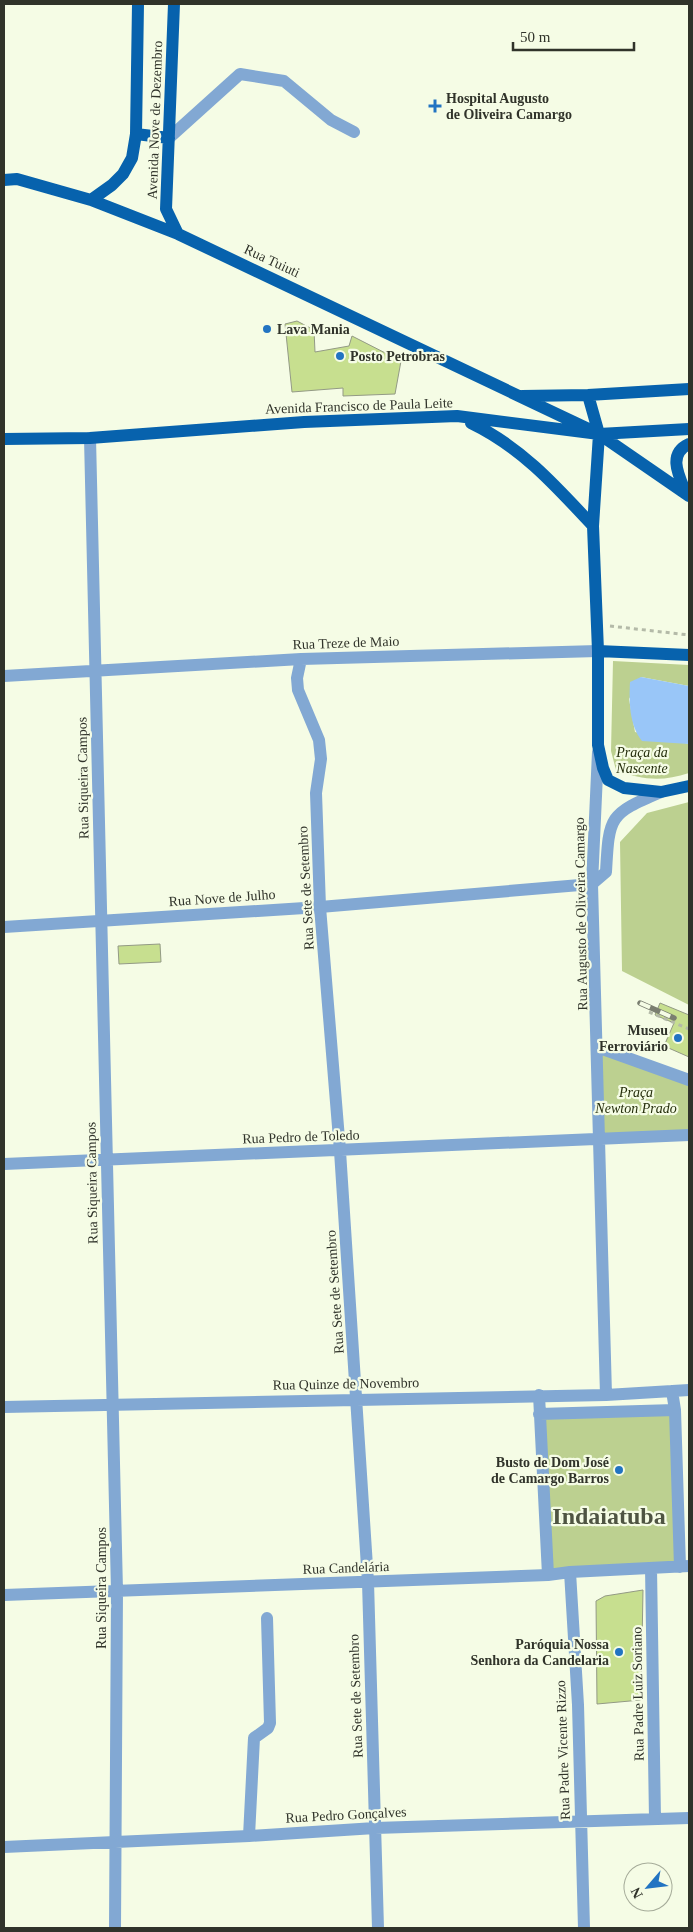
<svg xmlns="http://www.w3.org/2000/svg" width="693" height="1932" viewBox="0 0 693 1932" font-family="'Times New Roman',serif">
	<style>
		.green { fill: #bcd090 }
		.water { fill: #99c6f8 }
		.building { fill: #c7df8f; stroke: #939a85 }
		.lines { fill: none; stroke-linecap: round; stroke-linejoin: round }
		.path { stroke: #b4baa8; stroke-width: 3; stroke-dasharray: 4 4; stroke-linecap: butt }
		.minor { stroke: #82a8d3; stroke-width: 12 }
		.major { stroke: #0762ad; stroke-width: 12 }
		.rail-casing { stroke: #7a7e70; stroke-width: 5.5 }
		.rail { stroke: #f5fce5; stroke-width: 4; stroke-dasharray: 11; stroke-linecap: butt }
		.poi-dot { fill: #2274c2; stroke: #f5fce5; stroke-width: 2 }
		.labels { text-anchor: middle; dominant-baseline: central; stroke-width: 4.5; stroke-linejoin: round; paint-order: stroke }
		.poi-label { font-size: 14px; font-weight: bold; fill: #30332a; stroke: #f5fce5; text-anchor: start }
		.street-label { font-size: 14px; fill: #30332a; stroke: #f5fce5 }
		.park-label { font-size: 14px; font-style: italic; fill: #242d0b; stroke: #f5fce5 }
		.town-label { font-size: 24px; font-weight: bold; fill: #4e5442; stroke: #f5fce5 }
	</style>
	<rect width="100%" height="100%" fill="#f5fce5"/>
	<path class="green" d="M613 661 689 665V686L641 677 629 699 635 732 689 744V773C662 782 642 780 616 770L611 751Z
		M689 802V1005L622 971 620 842 647 813Z
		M597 1047 689 1080V1135L600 1139Z
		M675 1410 680 1567 548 1575 539 1414Z"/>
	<path class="water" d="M641 677 689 686V744L642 741C629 725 629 701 630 682Z"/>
	<path class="building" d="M297 321 314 330 315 352 349 346 352 336 401 361 395 394 343 396V388L292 392 285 324Z
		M160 944 161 962 119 964 118 946Z
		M660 1003 689 1015V1057L664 1046 674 1023 655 1015Z
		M643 1590 641 1700 597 1704 596 1601 605 1596Z"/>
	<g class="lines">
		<path class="path" d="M610 626 689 635
			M649 1012 689 1029"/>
		<path class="minor" d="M169 138 240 74 284 81 331 120 354 132
			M90 438 117 1591 115 1928
			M301 659 297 678 298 690 319 740 321 759 316 793 320 907 340 1151 368 1582 378 1928
			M4 676 301 659 598 651
			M598 752 592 884 606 1395
			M592 884 606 872C609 816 609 814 661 792
			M4 927 320 907 592 884
			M597 1047 689 1080
			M4 1164 689 1135
			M672 1391 675 1410 680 1567
			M539 1395 548 1575
			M4 1407 606 1395 689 1390
			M539 1414 675 1410
			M651 1568 655 1819
			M570 1572 578 1705 584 1928
			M4 1595 548 1575 570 1572 689 1566
			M249 1836 254 1738 268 1728 270 1723 267 1618
			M4 1847 249 1836 375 1828 689 1818"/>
		<path class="major" d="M174 4 166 209 178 234
			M136 134 169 138
			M4 180 17 179 91 200 178 234 599 434 689 496
			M91 200 112 185 123 174 132 158 136 134 138 4
			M588 395 599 434 593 526 598 651V745L603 768 608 780 624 788 661 792 689 786
			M522 396 588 395 689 389
			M471 423C521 447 555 485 593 526
			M4 439 90 438 304 422 457 416 599 434 689 429
			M686 493C679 476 667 454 689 444
			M598 651 689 655"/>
		<defs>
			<path id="rail" d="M640 1003 674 1018"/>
		</defs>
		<use href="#rail" class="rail-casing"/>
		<use href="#rail" class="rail"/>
	</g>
	<g class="poi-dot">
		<path d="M432.5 98.5h5v5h5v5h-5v5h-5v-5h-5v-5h5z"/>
		<circle cx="267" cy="329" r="5"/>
		<circle cx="340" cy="356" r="5"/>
		<circle cx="678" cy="1038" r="5"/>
		<circle cx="619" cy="1470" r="5"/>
		<circle cx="619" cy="1652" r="5"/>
	</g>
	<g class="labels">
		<g class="poi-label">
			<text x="446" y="98">Hospital Augusto<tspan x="446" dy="16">de Oliveira Camargo</tspan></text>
			<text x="277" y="329">Lava Mania</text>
			<text x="350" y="356">Posto Petrobras</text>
			<text x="668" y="1030" text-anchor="end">Museu<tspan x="668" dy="16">Ferroviário</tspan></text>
			<text x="609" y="1462" text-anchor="end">Busto de Dom José<tspan x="609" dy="16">de Camargo Barros</tspan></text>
			<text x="609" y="1644" text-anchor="end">Paróquia Nossa<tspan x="609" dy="16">Senhora da Candelaria</tspan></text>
		</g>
		<g class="street-label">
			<text transform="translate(155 120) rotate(-88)">Avenida Nove de Dezembro</text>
			<text transform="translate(272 261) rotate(25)">Rua Tuiuti</text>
			<text transform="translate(359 406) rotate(-2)">Avenida Francisco de Paula Leite</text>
			<text transform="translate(346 643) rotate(-2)">Rua Treze de Maio</text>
			<text transform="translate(83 778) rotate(-91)">Rua Siqueira Campos</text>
			<text transform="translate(306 888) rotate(-93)">Rua Sete de Setembro</text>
			<text transform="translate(222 898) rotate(-4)">Rua Nove de Julho</text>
			<text transform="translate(581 914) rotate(-91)">Rua Augusto de Oliveira Camargo</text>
			<text transform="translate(301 1137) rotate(-2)">Rua Pedro de Toledo</text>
			<text transform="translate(92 1183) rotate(-91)">Rua Siqueira Campos</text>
			<text transform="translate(335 1292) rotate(-94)">Rua Sete de Setembro</text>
			<text transform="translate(346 1384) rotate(-1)">Rua Quinze de Novembro</text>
			<text transform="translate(346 1568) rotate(-2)">Rua Candelária</text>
			<text transform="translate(101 1588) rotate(-90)">Rua Siqueira Campos</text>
			<text transform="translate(638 1694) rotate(-91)">Rua Padre Luiz Soriano</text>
			<text transform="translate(356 1696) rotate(-92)">Rua Sete de Setembro</text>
			<text transform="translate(563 1750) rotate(-92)">Rua Padre Vicente Rizzo</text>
			<text transform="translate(346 1815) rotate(-3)">Rua Pedro Gonçalves</text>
		</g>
		<g class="park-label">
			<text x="642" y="752">Praça da<tspan x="642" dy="16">Nascente</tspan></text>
			<text x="636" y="1092">Praça<tspan x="636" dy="16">Newton Prado</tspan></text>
		</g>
		<g class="town-label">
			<text x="609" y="1516">Indaiatuba</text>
		</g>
	</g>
	<rect width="693" height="1932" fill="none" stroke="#30332a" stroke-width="10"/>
	<g transform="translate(648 1887) rotate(242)"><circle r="24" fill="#f5fce5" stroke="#a6ac9a"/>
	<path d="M0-4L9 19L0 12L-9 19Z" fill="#2274c2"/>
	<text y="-8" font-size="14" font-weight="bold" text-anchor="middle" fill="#30332a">N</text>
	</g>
	<path d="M513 42v8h121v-8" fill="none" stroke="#30332a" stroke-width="2.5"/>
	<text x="520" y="42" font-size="15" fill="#30332a" stroke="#f5fce5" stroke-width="4" paint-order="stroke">50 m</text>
</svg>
